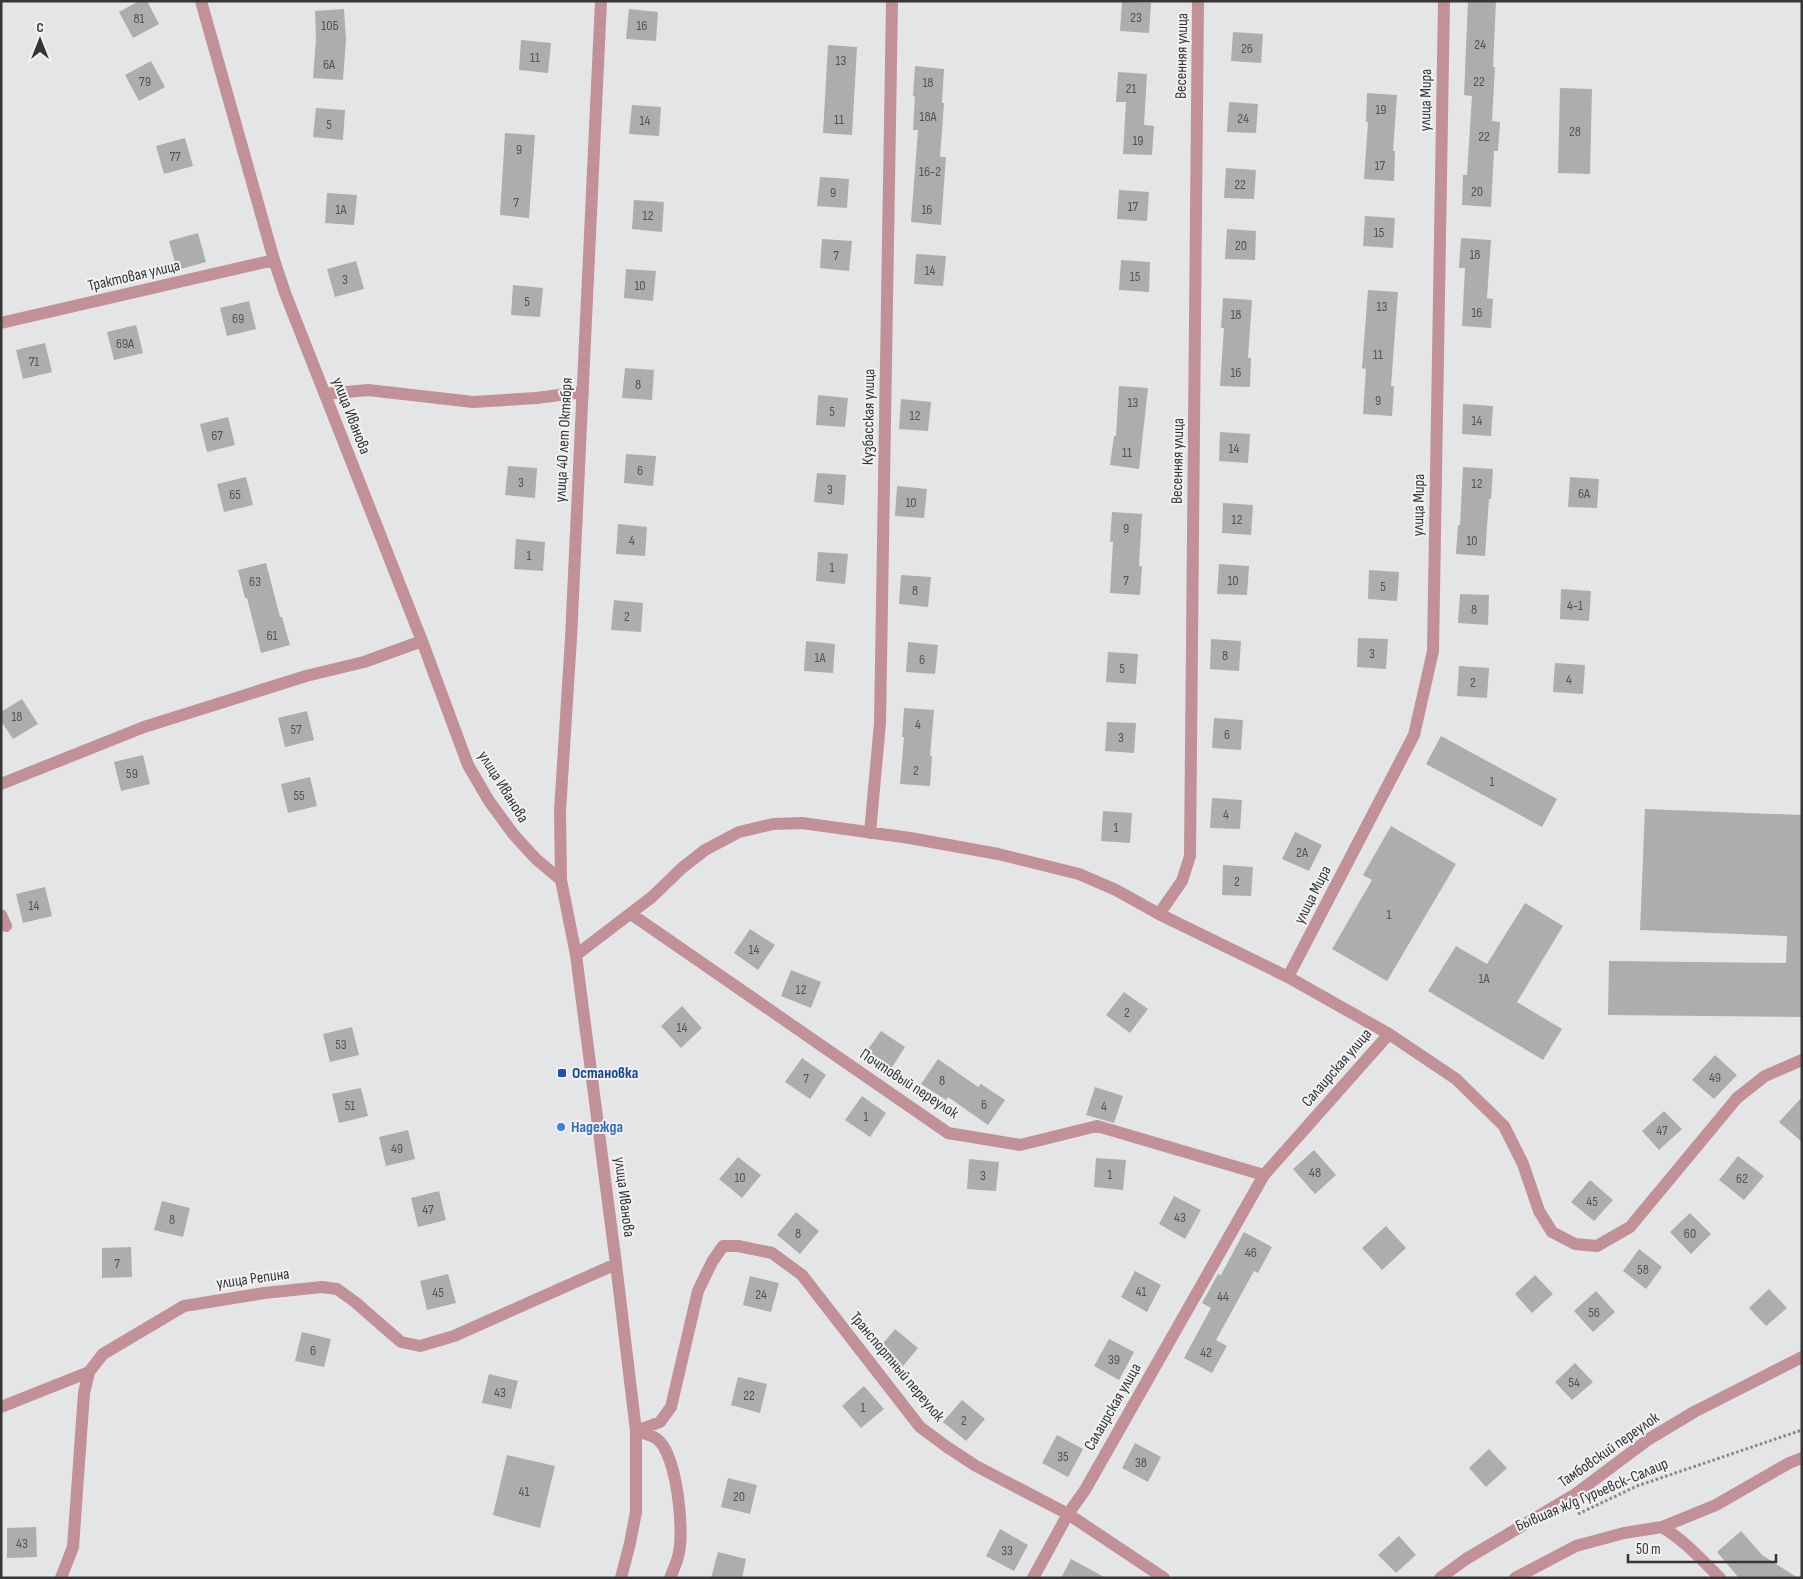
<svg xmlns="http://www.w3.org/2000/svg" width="1803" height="1579" viewBox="0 0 1803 1579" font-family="'Sofia Sans Condensed',sans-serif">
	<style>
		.building { fill: #acadaf }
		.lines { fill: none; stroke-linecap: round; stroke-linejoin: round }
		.path { stroke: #868688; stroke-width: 3; stroke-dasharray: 2.5 2.5; stroke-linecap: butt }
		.minor { stroke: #c19197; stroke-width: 12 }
		.transit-dot { fill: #1a4fb4; stroke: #f1f2f4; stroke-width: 2 }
		.shop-dot { fill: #3f7fe0; stroke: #f1f2f4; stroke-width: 2 }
		.labels { text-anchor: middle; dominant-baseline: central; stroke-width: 4; stroke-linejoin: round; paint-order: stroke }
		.number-label { font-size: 14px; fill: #545455 }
		.street-label { font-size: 16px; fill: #363637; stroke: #f1f2f4 }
		.transit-label { font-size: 16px; font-weight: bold; fill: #164399; stroke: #f1f2f4; text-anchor: start }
		.shop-label { font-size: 16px; font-weight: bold; fill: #366cbe; stroke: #f1f2f4; text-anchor: start }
	</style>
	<rect width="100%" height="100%" fill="#e4e5e7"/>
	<path class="building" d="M139 1H147L159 24 133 38 119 12Z
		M1468 1H1496L1493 67H1495L1492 121 1500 122 1498 151H1494L1491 207 1462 205 1463 175H1467L1472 96 1464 95Z
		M1122 2 1151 3 1149 33 1120 31Z
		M344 9 346 40 343 80 313 78 316 39 315 11Z
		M629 9 658 12 656 41 626 39Z
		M1233 32 1263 34 1261 63 1231 61Z
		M521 40 551 43 548 73 519 70Z
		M828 45 857 47 852 135 823 133Z
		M151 61 165 87 139 101 125 75Z
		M915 66 944 69 942 103H944L940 157H946L941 225 911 222 918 130H913L915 96H913Z
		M1118 72 1147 74 1144 125 1154 126 1152 155 1123 154 1126 102H1116Z
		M1560 88 1592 89 1590 174 1558 173Z
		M1367 93 1397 95 1393 151H1395L1394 181 1364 179 1368 122H1366Z
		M1229 102 1258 104 1256 133 1227 132Z
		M632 105 661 107 659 136 629 134Z
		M316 108 345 110 343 140 313 137Z
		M505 133 535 135 529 218 500 215Z
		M185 138 193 166 164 174 156 146Z
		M1226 168 1256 170 1254 199 1224 198Z
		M820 177 849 179 847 208 817 206Z
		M1119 190 1149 192 1147 221 1117 219Z
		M327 193 357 195 354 225 325 223Z
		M634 200 664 202 662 232 632 229Z
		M1365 216 1395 218 1393 248 1363 246Z
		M1227 229 1256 231 1255 260 1225 259Z
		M198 233 206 262 177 270 169 241Z
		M1461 238 1491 240 1487 298 1493 299 1491 328 1462 326 1465 268H1459Z
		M822 239 852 241 849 271 820 268Z
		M916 254 946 256 943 286 914 284Z
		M1121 260 1150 262 1149 292 1119 290Z
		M356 261 364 289 335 297 327 269Z
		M626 269 656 271 653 301 624 298Z
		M513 285 543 288 540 317 511 315Z
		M1368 290 1398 292 1391 386H1394L1392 416 1363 414 1366 369 1362 368Z
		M1223 298 1252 300 1248 358H1251L1250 387 1220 386 1224 328H1221Z
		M249 301 256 329 227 336 220 308Z
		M136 325 143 353 114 360 107 332Z
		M45 343 52 372 23 379 16 350Z
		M625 368 654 370 652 400 622 398Z
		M1119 386 1148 388 1139 469 1110 465 1114 436H1116Z
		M818 395 848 398 845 427 816 425Z
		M901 399 931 402 928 431 899 429Z
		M1463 404 1493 406 1491 436 1462 434Z
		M228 417 235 445 207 452 200 424Z
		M1220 432 1250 434 1248 463 1219 461Z
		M626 454 656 456 653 486 624 483Z
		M508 466 537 468 535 498 505 495Z
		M1463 467 1493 469 1491 499H1489L1485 556 1456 554 1458 525H1460Z
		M817 473 846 475 844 505 814 502Z
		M246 477 253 505 224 512 217 484Z
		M1570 477 1599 479 1597 508 1568 507Z
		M897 486 927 489 924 518 895 516Z
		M1223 503 1253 505 1251 535 1222 533Z
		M1112 512 1142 514 1139 566H1142L1140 595 1110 593 1113 542H1110Z
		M618 524 647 527 645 556 616 554Z
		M516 539 545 542 543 571 514 569Z
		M818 552 848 554 845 584 816 581Z
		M266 563 280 617H282L290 645 261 653 247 598H245L238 570Z
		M1219 564 1249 566 1247 595 1217 594Z
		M1369 570 1399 572 1397 601 1368 599Z
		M901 575 931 577 928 607 899 604Z
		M1561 589 1591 591 1589 621 1560 619Z
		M1460 594 1489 595 1488 625 1458 623Z
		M614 600 643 603 641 632 611 630Z
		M1358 638 1388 639 1386 669 1357 667Z
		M1211 639 1241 641 1239 671 1210 669Z
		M806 641 835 644 833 673 804 671Z
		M908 642 938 645 935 674 906 672Z
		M1108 652 1138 654 1136 684 1106 682Z
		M1555 663 1585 665 1583 694 1553 692Z
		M1459 666 1489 668 1487 698 1457 696Z
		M22 699 38 724 13 739 1 721V712Z
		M904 708 934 710 930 756H932L930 786 900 784 904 737H902Z
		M307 711 314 740 285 747 278 718Z
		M1214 718 1243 720 1241 750 1212 748Z
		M1107 722 1136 723 1134 753 1105 751Z
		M1441 736 1557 799 1542 827 1426 764Z
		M143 755 150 784 121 791 114 762Z
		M310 777 317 806 288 813 281 784Z
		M1212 798 1242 800 1240 829 1210 828Z
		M1645 809 1802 815V1017L1608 1015 1609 961 1786 963 1787 936 1640 930Z
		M1103 811 1132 813 1130 843 1101 841Z
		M1391 826 1456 864 1387 981 1332 949 1372 880 1363 875Z
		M1295 832 1322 845 1309 871 1282 859Z
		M1223 865 1253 867 1251 896 1222 895Z
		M45 887 52 916 23 923 16 894Z
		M1525 903 1563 926 1517 1002 1562 1029 1543 1060 1428 991 1456 946 1487 964Z
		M750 929 775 945 758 970 734 953Z
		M791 970 821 982 811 1008 781 996Z
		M1124 992 1148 1009 1130 1033 1106 1015Z
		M682 1006 702 1028 681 1048 661 1026Z
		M352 1027 359 1055 330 1062 323 1034Z
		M881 1031 905 1047 889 1072 864 1055Z
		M1715 1055 1737 1075 1714 1099 1692 1080Z
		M802 1058 826 1075 810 1099 785 1082Z
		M938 1059 978 1087 981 1084 1005 1100 988 1125 948 1097 946 1100 921 1084Z
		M1095 1087 1123 1096 1114 1123 1086 1115Z
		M361 1088 368 1116 339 1123 332 1094Z
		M862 1096 886 1113 870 1137 845 1120Z
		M1802 1097V1142L1779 1122Z
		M1664 1111 1682 1129 1659 1150 1642 1131Z
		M408 1130 415 1159 386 1166 379 1137Z
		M1314 1150 1336 1175 1315 1194 1293 1169Z
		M1738 1156 1764 1176 1744 1200 1719 1180Z
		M738 1157 761 1175 742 1198 719 1179Z
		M1096 1158 1126 1160 1123 1190 1094 1187Z
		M969 1159 999 1162 996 1191 967 1189Z
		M1590 1180 1613 1200 1594 1221 1571 1202Z
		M439 1191 446 1220 418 1227 411 1198Z
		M1174 1196 1201 1210 1185 1239 1159 1224Z
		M162 1201 190 1208 183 1237 154 1230Z
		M796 1212 819 1231 800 1254 777 1235Z
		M1690 1213 1711 1234 1691 1254 1670 1232Z
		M1386 1226 1406 1248 1382 1270 1362 1248Z
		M1244 1232 1272 1247 1258 1273 1254 1271 1216 1340 1227 1346 1212 1373 1184 1358 1211 1308 1202 1303 1218 1274 1221 1275Z
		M131 1247 132 1277 102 1278V1248Z
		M1639 1249 1662 1267 1646 1289 1623 1271Z
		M1135 1271 1161 1285 1147 1312 1121 1297Z
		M448 1274 456 1303 427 1310 420 1281Z
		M1535 1275 1553 1294 1532 1313 1515 1294Z
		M750 1276 779 1283 771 1312 743 1305Z
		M1769 1289 1787 1308 1766 1326 1749 1308Z
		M1596 1291 1615 1312 1593 1332 1574 1311Z
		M895 1329 918 1348 899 1371 876 1352Z
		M302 1332 331 1339 324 1367 295 1361Z
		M1109 1339 1134 1352 1119 1380 1094 1366Z
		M1575 1363 1593 1382 1572 1400 1555 1382Z
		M489 1374 518 1381 511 1409 482 1403Z
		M738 1377 767 1384 760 1413 731 1405Z
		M864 1386 884 1409 861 1428 842 1406Z
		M962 1400 985 1419 966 1441 943 1422Z
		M1057 1435 1083 1449 1068 1477 1042 1463Z
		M1135 1443 1161 1457 1148 1482 1122 1468Z
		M1489 1449 1507 1468 1486 1487 1469 1468Z
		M507 1455 555 1466 540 1528 493 1515Z
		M728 1478 757 1485 750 1514 721 1507Z
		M36 1527 37 1557 7 1558V1528Z
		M1000 1529 1028 1545 1014 1571 986 1556Z
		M1741 1531 1762 1555 1798 1578H1739L1717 1552Z
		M1399 1536 1416 1555 1396 1573 1378 1555Z
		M718 1552 746 1559 742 1578H711Z
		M1071 1559 1106 1578H1061Z"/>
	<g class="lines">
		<path class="path" d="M1578 1514 1637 1486 1802 1430"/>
		<path class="minor" d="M201 1 274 260 285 293 422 641 468 765 489 801 514 835 536 859 561 880
			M601 1 571 638 560 811 561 880 576 955 616 1264 636 1431V1512L630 1543 621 1578
			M1 323 274 260
			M325 394 368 390 473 402 536 398 583 392
			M1 784 144 727 306 676 364 662 422 641
			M870 833 880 723 892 1
			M631 914 948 1133 1020 1145 1097 1126 1264 1175
			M1159 914 1182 881 1190 856 1198 1
			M1 915 6 926
			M576 955 652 897 682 868 705 850 739 832 773 824 802 823 910 838 998 854 1079 874 1116 890 1159 914 1288 977 1389 1034 1456 1079 1504 1126 1523 1164 1539 1211 1552 1232 1575 1244 1597 1246 1630 1227 1737 1098 1765 1076 1802 1060
			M1288 977 1414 735 1433 651 1444 1
			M1 1407 89 1372
			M636 1431 660 1422 671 1407 698 1291 712 1262 723 1246H738L772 1253 802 1275 920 1427 947 1447 976 1466 1068 1514 1164 1578
			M636 1431C642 1433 652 1435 657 1439 677 1454 684 1529 679 1552 678 1561 673 1570 670 1578
			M1662 1527C1684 1540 1702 1560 1720 1578
			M61 1578 73 1547 84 1393 89 1372 103 1354 184 1306 264 1293 322 1287 337 1289 355 1302 401 1342 420 1346 454 1336 616 1264
			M1033 1578 1068 1514 1085 1490 1264 1175 1389 1034
			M1440 1578 1466 1559 1574 1495 1649 1439 1694 1412 1802 1357
			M1515 1578 1576 1546 1624 1533 1662 1527 1716 1505 1789 1463 1802 1458"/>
	</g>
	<rect class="transit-dot" x="557" y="1068" width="10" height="10" rx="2.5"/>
	<circle class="shop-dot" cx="561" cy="1127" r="5"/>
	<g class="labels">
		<g class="number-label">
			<text x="1136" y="17">23</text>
			<text x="139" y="18">81</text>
			<text x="330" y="25">10Б</text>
			<text x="642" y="25">16</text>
			<text x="1480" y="44">24</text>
			<text x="1247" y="48">26</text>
			<text x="535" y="57">11</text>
			<text x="841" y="60">13</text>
			<text x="329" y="64">6А</text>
			<text x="145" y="81">79</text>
			<text x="1479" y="81">22</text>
			<text x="928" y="82">18</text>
			<text x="1131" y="88">21</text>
			<text x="1381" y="109">19</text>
			<text x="928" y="116">18А</text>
			<text x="1243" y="118">24</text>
			<text x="839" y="119">11</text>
			<text x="645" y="120">14</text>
			<text x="329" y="124">5</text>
			<text x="1575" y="131">28</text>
			<text x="1484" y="136">22</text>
			<text x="1138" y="140">19</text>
			<text x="519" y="149">9</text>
			<text x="175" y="156">77</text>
			<text x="1380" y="165">17</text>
			<text x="930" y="171">16-2</text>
			<text x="1240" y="184">22</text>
			<text x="1477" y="191">20</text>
			<text x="833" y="192">9</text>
			<text x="516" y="202">7</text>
			<text x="1133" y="206">17</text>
			<text x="341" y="209">1А</text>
			<text x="927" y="209">16</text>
			<text x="648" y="215">12</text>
			<text x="1379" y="232">15</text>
			<text x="1241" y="245">20</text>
			<text x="1475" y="254">18</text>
			<text x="836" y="255">7</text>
			<text x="930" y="270">14</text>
			<text x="1135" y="276">15</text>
			<text x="345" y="279">3</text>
			<text x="640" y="285">10</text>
			<text x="527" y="301">5</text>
			<text x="1382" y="306">13</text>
			<text x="1477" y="312">16</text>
			<text x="1236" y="314">18</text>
			<text x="238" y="318">69</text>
			<text x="125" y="343">69А</text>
			<text x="1378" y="354">11</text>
			<text x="34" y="361">71</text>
			<text x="1236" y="372">16</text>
			<text x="638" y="384">8</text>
			<text x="1378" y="400">9</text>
			<text x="1133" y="402">13</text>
			<text x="832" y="411">5</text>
			<text x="915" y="415">12</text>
			<text x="1477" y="420">14</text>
			<text x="217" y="435">67</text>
			<text x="1234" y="448">14</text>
			<text x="1127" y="452">11</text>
			<text x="640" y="470">6</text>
			<text x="521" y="482">3</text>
			<text x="1477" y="483">12</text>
			<text x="830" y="489">3</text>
			<text x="1584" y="493">6А</text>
			<text x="235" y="494">65</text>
			<text x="911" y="502">10</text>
			<text x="1237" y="519">12</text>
			<text x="1126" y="528">9</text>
			<text x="632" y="540">4</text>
			<text x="1472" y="540">10</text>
			<text x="529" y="555">1</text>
			<text x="832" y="567">1</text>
			<text x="1126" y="580">7</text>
			<text x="1233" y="580">10</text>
			<text x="255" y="581">63</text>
			<text x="1383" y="586">5</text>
			<text x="915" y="590">8</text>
			<text x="1575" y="605">4-1</text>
			<text x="1474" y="609">8</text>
			<text x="627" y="616">2</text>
			<text x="272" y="635">61</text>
			<text x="1372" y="653">3</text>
			<text x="1225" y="655">8</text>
			<text x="820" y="657">1А</text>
			<text x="922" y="659">6</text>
			<text x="1122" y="668">5</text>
			<text x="1569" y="679">4</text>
			<text x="1473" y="682">2</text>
			<text x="17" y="716">18</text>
			<text x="918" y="724">4</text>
			<text x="296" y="729">57</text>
			<text x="1227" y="734">6</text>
			<text x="1121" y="737">3</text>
			<text x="916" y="770">2</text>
			<text x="132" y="773">59</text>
			<text x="1492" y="781">1</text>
			<text x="299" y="795">55</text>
			<text x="1226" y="814">4</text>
			<text x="1116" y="827">1</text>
			<text x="1302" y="852">2А</text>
			<text x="1237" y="881">2</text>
			<text x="34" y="905">14</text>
			<text x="1389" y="914">1</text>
			<text x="754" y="949">14</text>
			<text x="1484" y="978">1А</text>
			<text x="801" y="989">12</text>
			<text x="1127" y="1012">2</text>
			<text x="682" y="1027">14</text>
			<text x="341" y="1044">53</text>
			<text x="1715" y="1077">49</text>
			<text x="806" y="1078">7</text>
			<text x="942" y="1080">8</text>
			<text x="984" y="1104">6</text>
			<text x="350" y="1105">51</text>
			<text x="1104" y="1106">4</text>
			<text x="866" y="1116">1</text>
			<text x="1662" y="1130">47</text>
			<text x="397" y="1148">49</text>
			<text x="1315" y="1172">48</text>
			<text x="1110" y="1174">1</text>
			<text x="983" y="1175">3</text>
			<text x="740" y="1177">10</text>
			<text x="1742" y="1178">62</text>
			<text x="1592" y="1201">45</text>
			<text x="428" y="1209">47</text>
			<text x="1180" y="1217">43</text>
			<text x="172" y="1219">8</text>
			<text x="798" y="1233">8</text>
			<text x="1690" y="1233">60</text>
			<text x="1251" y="1252">46</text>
			<text x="117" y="1263">7</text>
			<text x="1643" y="1269">58</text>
			<text x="1141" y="1291">41</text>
			<text x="438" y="1292">45</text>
			<text x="761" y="1294">24</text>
			<text x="1223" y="1296">44</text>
			<text x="1594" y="1312">56</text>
			<text x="313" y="1350">6</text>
			<text x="1206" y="1352">42</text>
			<text x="1114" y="1359">39</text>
			<text x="1574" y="1382">54</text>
			<text x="500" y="1392">43</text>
			<text x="749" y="1395">22</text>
			<text x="863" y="1407">1</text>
			<text x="964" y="1420">2</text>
			<text x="1063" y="1456">35</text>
			<text x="1141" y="1462">38</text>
			<text x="524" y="1491">41</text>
			<text x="739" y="1496">20</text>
			<text x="22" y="1543">43</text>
			<text x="1007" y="1550">33</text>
		</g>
		<g class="street-label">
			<text transform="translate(1182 56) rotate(-89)">Весенняя улица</text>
			<text transform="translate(1426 100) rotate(-89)">улица Мира</text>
			<text transform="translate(134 276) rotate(-13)">Трактовая улица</text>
			<text transform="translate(351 416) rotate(69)">улица Иванова</text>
			<text transform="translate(869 417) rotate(-89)">Кузбасская улица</text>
			<text transform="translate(564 440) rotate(-87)">улица 40 лет Октября</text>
			<text transform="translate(1178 461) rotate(-89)">Весенняя улица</text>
			<text transform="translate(1419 505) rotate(-89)">улица Мира</text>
			<text transform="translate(503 787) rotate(58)">улица Иванова</text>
			<text transform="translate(1313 895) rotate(-63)">улица Мира</text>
			<text transform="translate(1337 1068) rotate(-49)">Салаирская улица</text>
			<text transform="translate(909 1084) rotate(33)">Почтовый переулок</text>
			<text transform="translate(624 1197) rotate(83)">улица Иванова</text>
			<text transform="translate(253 1279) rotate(-8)">улица Репина</text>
			<text transform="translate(897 1367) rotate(50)">Транспортный переулок</text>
			<text transform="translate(1113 1407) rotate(-60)">Салаирская улица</text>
			<text transform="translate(1609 1450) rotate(-35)">Тамбовский переулок</text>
			<text transform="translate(1592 1495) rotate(-23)">Бывшая ж/д Гурьевск-Салаир</text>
		</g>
		<g class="transit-label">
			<text x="572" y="1073">Остановка</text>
		</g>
		<g class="shop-label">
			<text x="571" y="1127">Надежда</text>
		</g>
	</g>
	<rect width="1803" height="1579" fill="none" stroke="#363637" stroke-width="5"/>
	<g transform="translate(40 40)" stroke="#f1f2f4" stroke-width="4" paint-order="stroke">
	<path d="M0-4L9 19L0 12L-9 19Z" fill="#363637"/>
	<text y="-8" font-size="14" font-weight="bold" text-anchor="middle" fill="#363637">С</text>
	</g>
	<path d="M1628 1554v8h148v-8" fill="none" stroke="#363637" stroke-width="2.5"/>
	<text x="1636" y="1554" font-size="15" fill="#363637" stroke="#f1f2f4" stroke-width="4" paint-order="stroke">50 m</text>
</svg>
